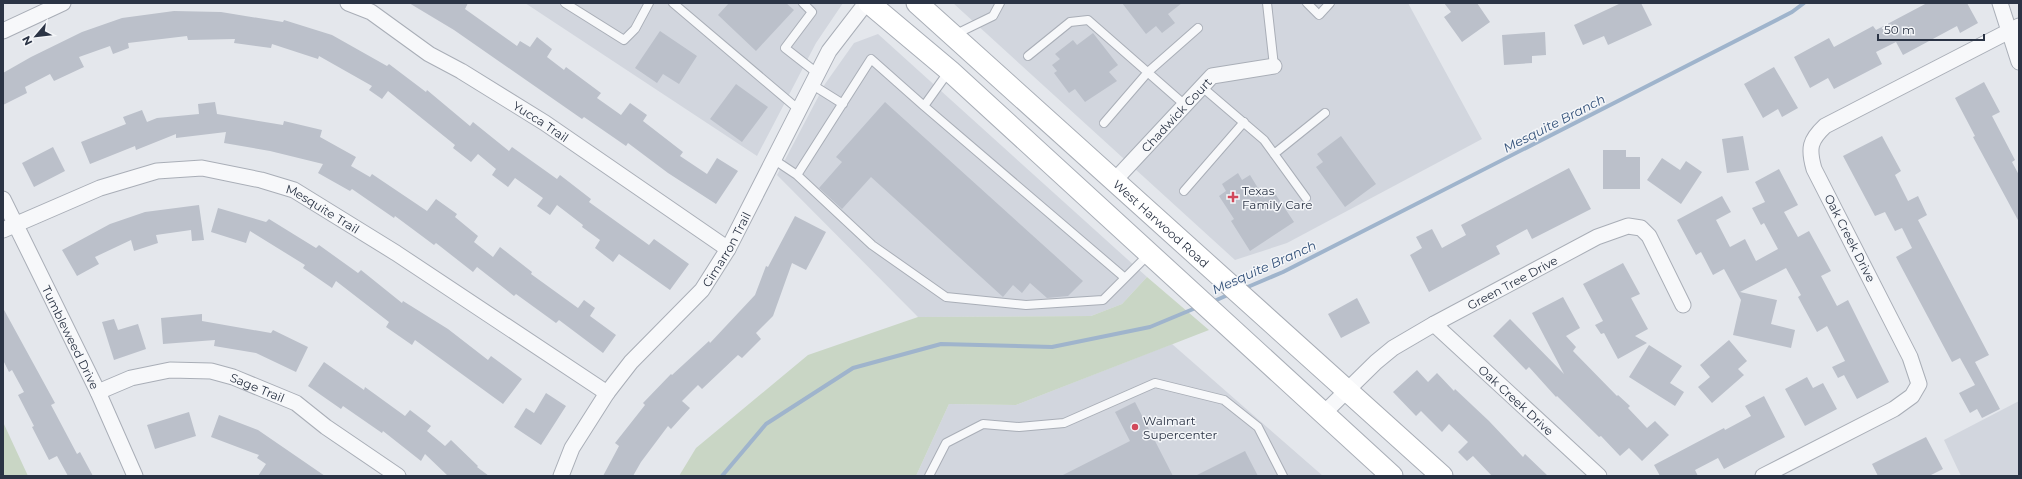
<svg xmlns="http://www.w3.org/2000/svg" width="2022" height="479" viewBox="0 0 2022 479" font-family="Montserrat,sans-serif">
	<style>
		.built { fill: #d2d6de }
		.green { fill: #c9d6c5 }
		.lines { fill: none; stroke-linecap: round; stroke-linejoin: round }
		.stream { stroke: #9fb4cc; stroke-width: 4 }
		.building { fill: #bbc0ca }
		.lane-casing { stroke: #a9aeb7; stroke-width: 10 }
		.street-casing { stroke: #a9aeb7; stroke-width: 17 }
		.secondary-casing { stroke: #a9aeb7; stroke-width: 23 }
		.lane { stroke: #f7f8fa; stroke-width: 8 }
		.street { stroke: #f7f8fa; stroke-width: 15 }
		.secondary { stroke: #fff; stroke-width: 21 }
		.poi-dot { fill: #d1495b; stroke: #f4f6f9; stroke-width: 1.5 }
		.labels { text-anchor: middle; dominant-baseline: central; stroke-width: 3; stroke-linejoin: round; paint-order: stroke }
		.street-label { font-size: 12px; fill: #2b3445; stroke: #f4f6f9 }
		.poi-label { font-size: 12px; fill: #2b3445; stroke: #f4f6f9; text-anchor: start }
		.water-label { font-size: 13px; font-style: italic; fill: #34527a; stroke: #f4f6f9 }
	</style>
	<rect width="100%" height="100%" fill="#e4e7ec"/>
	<path class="built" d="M525 3H843L816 43 757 156Z
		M953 3H1408L1482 139 1287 243 1235 260Z
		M878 34 1147 277 1122 304 1091 316 918 317 777 175 825 84 854 43Z
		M1172 344 1323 476H916L949 404 1016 405Z
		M2019 401V476H1961L1944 440Z"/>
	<path class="green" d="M1147 277 1209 330 1016 405 949 404 916 476H679L696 448 808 355 918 317 1091 316 1122 304Z
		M3 422 28 476H3Z"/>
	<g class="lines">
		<path class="stream" d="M1243 289 1283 272 1792 12 1804 3
			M1212 302 1230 294
			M722 476 766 424 853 368 941 344 1052 347 1150 327 1198 307"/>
	</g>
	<path class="building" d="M409 3H468L465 9 517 46 520 41 530 47 537 37 552 49 547 57 564 70 566 67 601 93 597 98 621 115 630 103 647 115 643 121 683 152 680 156 707 174 717 158 738 171 716 204 668 173 628 143 626 146 584 117 582 119 454 30Z
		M729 3H786L794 10 756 51 718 15Z
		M1122 3H1182L1168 14 1175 23 1162 33 1156 26 1146 34Z
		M1444 3H1477L1490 22 1462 42 1444 17 1451 12Z
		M1621 3H1641L1652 25 1608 45 1604 36 1583 45 1574 25Z
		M1927 3H1967L1978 23 1960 33 1957 26 1903 55 1896 42 1876 52 1882 64 1834 89 1828 78 1810 88 1794 57 1829 38 1834 47 1873 26 1876 30Z
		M174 11 221 12 283 22 284 20 332 35 387 66 389 64 426 92 427 90 470 126 473 122 509 151 512 147 557 179 560 175 591 199 589 202 649 245 654 239 689 264 670 290 619 254 613 262 595 248 600 240 582 227 583 225 557 205 550 215 537 206 543 198 515 178 508 187 492 175 496 169 478 154 471 162 453 148 455 145 388 91 382 99 369 90 372 86 319 56 318 59 272 44 271 48 234 43 235 39 188 40 187 36 128 43 129 48 113 54 110 46 79 57 84 67 54 81 50 74 25 87 27 93 3 105V73L31 57 82 32 122 18Z
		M660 31 697 56 679 84 663 74 657 83 635 68Z
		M1545 32 1546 55 1532 56V63L1504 65 1502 35Z
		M1093 33 1118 65 1109 72 1117 81 1085 102 1075 89 1069 93 1054 73 1057 71 1052 65 1060 59 1055 54 1073 40 1077 45Z
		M1774 67 1798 108 1782 117 1778 109 1763 118 1744 84Z
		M1984 82 2000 112 1992 116 2015 160 2012 162 2019 175V222L1973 137 1975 136 1955 98Z
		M736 84 768 107 742 142 710 119Z
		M215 102 217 114 283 125 284 121 322 130 320 137 356 157 351 166 370 177 372 174 427 211 436 199 457 214 455 217 478 236 474 242 493 257 500 247 532 272 531 274 578 308 584 300 595 308 590 316 616 335 603 353 559 320 556 323 516 294 514 296 477 267 473 272 436 243 434 245 395 216 394 218 352 189 350 191 318 173 323 164 270 151 224 143 226 132 176 138V134L136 150 135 146 90 164 81 142 126 124 123 117 142 110 147 122 157 118 199 114 198 104Z
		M885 102 1083 281 1068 296 1047 298 1030 283 1022 293 1013 285 1003 297 871 177 842 209 819 188 842 162 836 157Z
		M1341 136 1376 184 1345 207 1316 167 1323 162 1317 154Z
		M1743 136 1749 170 1727 173 1722 139Z
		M1882 136 1901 171 1895 175 1908 201 1918 196 1927 215 1918 220 1989 355 1975 362 2000 409 1982 418 1977 409 1970 413 1959 393 1975 385 1960 358 1952 362 1896 257 1912 248 1902 228 1895 231 1885 212 1875 216 1843 156Z
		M53 147 65 171 34 187 22 163Z
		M1603 150H1626V157H1640V189H1603Z
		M1662 158 1680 170 1686 161 1702 172 1681 204 1647 180Z
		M1569 168 1591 209 1532 239 1527 229 1496 246 1500 254 1429 292 1410 255 1422 248 1416 237 1432 229 1442 248 1466 235 1461 225Z
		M1779 169 1798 205 1784 212 1798 237 1809 231 1831 271 1821 276 1837 306 1848 300 1889 382 1857 399 1844 375 1838 378 1832 367 1845 361 1827 326 1817 332 1798 297 1801 295 1786 268 1740 292 1777 300 1771 324 1795 330 1791 348 1733 335 1741 300 1724 269 1713 275 1701 252 1696 255 1677 220 1722 196 1731 212 1716 220 1730 247 1745 239 1756 261 1778 249 1764 223 1761 225 1752 208 1765 202 1755 182Z
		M1238 173 1242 180 1250 175 1264 198 1274 192 1294 222 1250 251 1231 221 1234 219 1219 196 1226 191 1222 184Z
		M199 205 204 240 192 241 191 230 156 235 158 243 134 251 131 240 95 257 99 264 77 276 62 250 110 224 145 212Z
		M218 208 266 222 269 219 316 248 319 245 358 273 361 270 402 303 403 301 448 329 488 360 491 356 522 379 503 404 415 340 412 345 386 327 389 322 336 281 332 288 303 268 305 265 250 231 246 243 211 232Z
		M795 216 826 232 806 270 792 263 773 316 756 333 761 339 742 358 738 355 702 389 698 385 682 401 690 408 671 429 668 426 641 462 633 476H603L619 446 615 443 645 405 643 403 671 374 672 375 709 341 710 343 755 295 766 266 768 267Z
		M1623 263 1640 294 1631 298 1648 329 1635 336 1647 343 1618 359 1604 333 1601 334 1595 325 1603 321 1583 284Z
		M1563 297 1580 328 1566 336 1576 347 1573 351 1617 396 1618 395 1630 406 1628 408 1647 428 1655 421 1669 435 1642 461 1629 448 1620 456 1601 436 1599 437 1557 396 1556 397 1529 367 1526 370 1493 336 1510 319 1564 374 1532 313Z
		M1357 298 1370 323 1341 338 1328 314Z
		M3 308 55 403 51 405 77 454 80 452 93 476H68L57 456 49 460 32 427 34 426 18 395 24 392 12 370 9 372 3 360Z
		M202 314V321L271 333 273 330 308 347 296 372 256 353 214 346 215 340 163 344 161 318Z
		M114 319 118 330 138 324 146 349 114 360 102 322Z
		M1729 340 1747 361 1738 369 1744 375 1712 403 1698 387 1710 377 1700 365Z
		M1649 345 1682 366 1670 383 1684 392 1675 406 1629 377Z
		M324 362 364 390 365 387 405 416 410 410 431 426 427 431 445 446 451 440 478 466 477 467 489 476H448L425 454 421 461 383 431 382 433 343 406 341 409 308 386Z
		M1417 370 1428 382 1437 373 1454 391 1455 389 1489 421 1523 457 1525 454 1548 476H1492L1473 456 1467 461 1458 452 1468 442 1449 424 1442 432 1421 411 1416 416 1393 392Z
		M1807 377 1813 388 1823 383 1837 409 1805 426 1785 389Z
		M546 393 566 406 541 445 514 427 526 408 534 413Z
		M1764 396 1785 437 1724 469 1718 458 1695 470 1698 476H1660L1654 465 1724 428 1725 430 1751 416 1745 406Z
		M1135 402 1173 476H1061L1130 441 1115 412Z
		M189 412 196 436 155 449 147 425Z
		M219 415 258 430 325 476H258L266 464 257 458 259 455 211 437Z
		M1926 437 1943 469 1929 476H1878L1872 464Z
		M1245 451 1258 476H1195Z"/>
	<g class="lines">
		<defs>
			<path id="lane" d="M565 3 624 40 635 29 649 3
				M673 3 798 109
				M803 3 812 12 785 48 817 73
				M1267 3 1274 66
				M1307 3 1319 15 1330 3
				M954 35 993 16 1000 3
				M1028 56 1070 22 1088 20 1185 105
				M949 71 924 106 871 59 797 175 872 245 946 297 1026 305 1103 300 1149 254
				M811 84 843 104
				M1202 87 1264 140 1306 198
				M924 106 1125 278
				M1104 123 1148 72 1198 28
				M1274 154 1325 113
				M773 159 797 175
				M1184 191 1244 122
				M929 476 946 443 983 424 1019 427 1064 423 1155 383 1224 400 1258 427 1283 476"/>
			<g id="street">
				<path id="s1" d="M348 3 371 12 429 54 461 71 545 123 728 249"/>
				<path d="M2000 3 2019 62"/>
				<path d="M3 31 63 3"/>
				<path id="s2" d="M1114 181 1212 76 1274 66"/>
				<path id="s3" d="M3 199 98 392 135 476"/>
				<path id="s4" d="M3 230 100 188 157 171 202 168 261 180 294 190 396 253 607 393"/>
				<path id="s5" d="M1434 324 1599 476"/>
				<path id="s6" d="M98 392 131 378 170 370 211 371 233 377 296 403 326 427 398 476"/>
				<path id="s7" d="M1324 413 1376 362 1393 348 1434 324 1597 237 1628 226 1641 228 1649 236 1683 305"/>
				<path id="s8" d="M561 476 572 448 607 393 631 362 702 290 728 249 829 51 866 3"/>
				<path d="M1763 476 1894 409 1912 396 1919 384 1910 357 1814 169C1808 148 1810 140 1825 126L2019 26"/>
			</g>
			<g id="secondary">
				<path d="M869 3 950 71 1392 476"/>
				<path id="s9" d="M917 3 1442 476"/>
			</g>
		</defs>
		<use href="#lane" class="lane-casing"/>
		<use href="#street" class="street-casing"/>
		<use href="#secondary" class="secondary-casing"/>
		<use href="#lane" class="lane"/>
		<use href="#street" class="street"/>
		<use href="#secondary" class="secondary"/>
	</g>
	<g class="poi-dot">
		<path d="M1231 191h4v4h4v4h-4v4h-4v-4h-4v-4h4z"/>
		<circle cx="1135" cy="427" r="4"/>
	</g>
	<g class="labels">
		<g class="street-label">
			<text stroke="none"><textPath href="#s2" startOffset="91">Chadwick Court</textPath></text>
			<text stroke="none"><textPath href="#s1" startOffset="227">Yucca Trail</textPath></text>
			<text stroke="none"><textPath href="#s4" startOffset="339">Mesquite Trail</textPath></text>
			<text stroke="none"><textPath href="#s9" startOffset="329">West Harwood Road</textPath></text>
			<text transform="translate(1850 238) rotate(63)">Oak Creek Drive</text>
			<text stroke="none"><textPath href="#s8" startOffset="283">Cimarron Trail</textPath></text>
			<text stroke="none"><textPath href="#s7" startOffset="231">Green Tree Drive</textPath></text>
			<text stroke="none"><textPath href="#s3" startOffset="154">Tumbleweed Drive</textPath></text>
			<text stroke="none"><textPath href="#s6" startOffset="166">Sage Trail</textPath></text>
			<text stroke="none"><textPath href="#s5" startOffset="112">Oak Creek Drive</textPath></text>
		</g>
		<g class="poi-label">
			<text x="1242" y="190">Texas<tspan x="1242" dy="14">Family Care</tspan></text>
			<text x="1143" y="420">Walmart<tspan x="1143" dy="14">Supercenter</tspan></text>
		</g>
		<g class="water-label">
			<text transform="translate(1554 123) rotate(-27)">Mesquite Branch</text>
			<text transform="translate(1264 267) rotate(-24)">Mesquite Branch</text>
		</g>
	</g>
	<rect width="2022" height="479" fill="none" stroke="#2b3445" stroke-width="8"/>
	<g transform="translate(36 36) rotate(242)" stroke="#f4f6f9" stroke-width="3" paint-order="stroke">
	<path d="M0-3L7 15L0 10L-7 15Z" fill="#2b3445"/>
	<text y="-6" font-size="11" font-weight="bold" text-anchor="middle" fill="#2b3445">N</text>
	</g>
	<path d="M1878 34v6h106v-6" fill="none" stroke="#2b3445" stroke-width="2"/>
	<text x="1884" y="34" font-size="12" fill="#2b3445" stroke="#f4f6f9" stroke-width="3" paint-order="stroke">50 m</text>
</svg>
